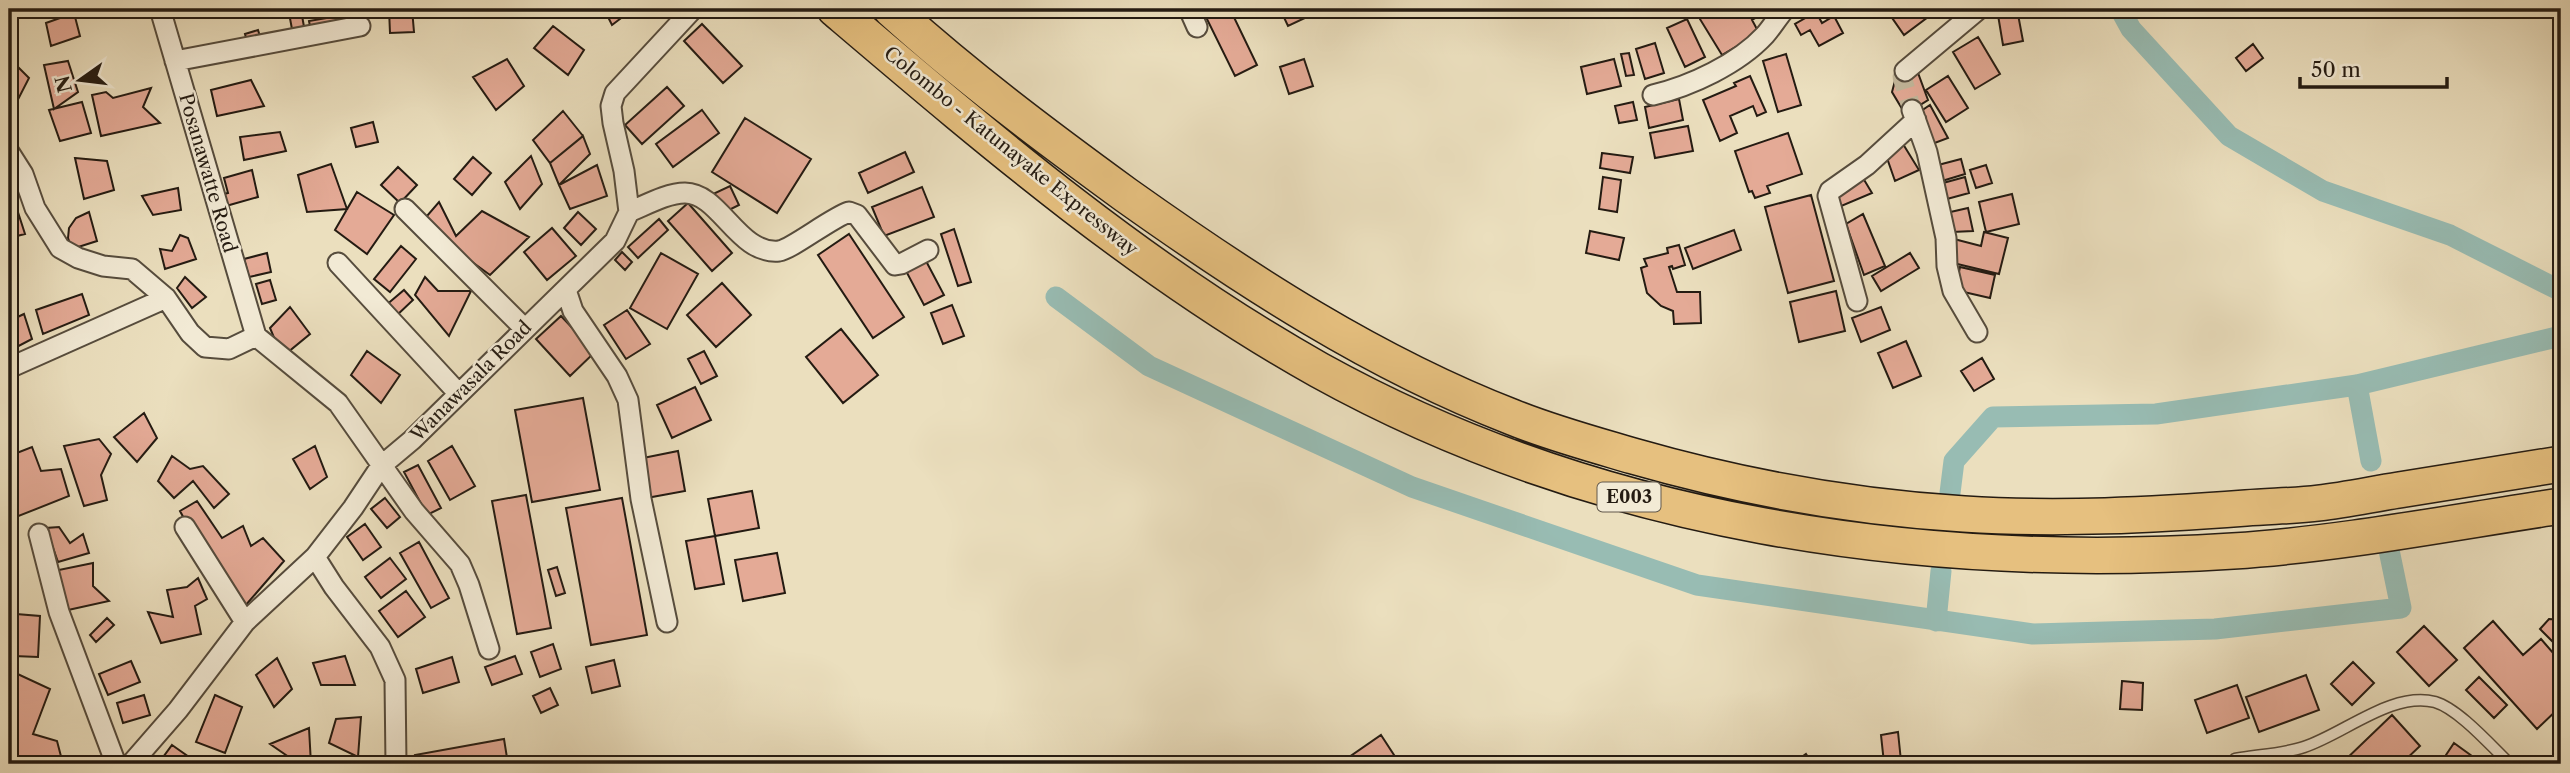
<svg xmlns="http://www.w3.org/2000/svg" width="2570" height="773" viewBox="0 0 2570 773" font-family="'Libre Caslon Text',serif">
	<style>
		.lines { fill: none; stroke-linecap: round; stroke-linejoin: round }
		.canal { stroke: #98bcb3; stroke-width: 21 }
		.building { fill: #e4aa96; stroke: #241b12; stroke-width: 2 }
		.minor-tunnel { stroke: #c3b89c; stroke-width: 19; stroke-dasharray: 19 10; stroke-linecap: butt }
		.service-casing { stroke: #564c3d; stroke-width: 13 }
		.minor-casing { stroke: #564c3d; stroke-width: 23 }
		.motorway-casing { stroke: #241b12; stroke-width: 38 }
		.service { stroke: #f2ead5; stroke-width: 10 }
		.minor { stroke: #f2ead5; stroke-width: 19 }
		.motorway { stroke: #e6c07f; stroke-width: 35 }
		.labels { text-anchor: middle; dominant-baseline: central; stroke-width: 5; stroke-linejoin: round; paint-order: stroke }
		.shield { fill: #f2ead5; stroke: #62594c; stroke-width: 2 }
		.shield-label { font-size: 18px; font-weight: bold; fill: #241b12 }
		.street-label { font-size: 19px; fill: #241b12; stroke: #f2ead5 }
	</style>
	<rect width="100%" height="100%" fill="#ebdfbe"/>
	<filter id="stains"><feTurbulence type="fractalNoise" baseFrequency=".00286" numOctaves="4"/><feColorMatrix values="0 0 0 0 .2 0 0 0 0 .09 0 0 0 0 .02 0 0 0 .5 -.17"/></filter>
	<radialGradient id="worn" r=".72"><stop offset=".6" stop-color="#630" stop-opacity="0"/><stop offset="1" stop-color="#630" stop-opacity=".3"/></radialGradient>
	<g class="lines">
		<path class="canal" d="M2120 9 2131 29 2229 136 2323 191 2450 235 2561 291
			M1056 297 1149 366 1412 487 1697 585 2033 634 2215 629 2401 608 2389 550
			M2357 385 2371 461
			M1950 493 1954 461 1993 417 2156 414 2357 385 2561 336
			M1936 621 1941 571"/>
	</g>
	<path class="building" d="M197 9H216L217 12 200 17Z
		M389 9H412L414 32 390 33Z
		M604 9H633L612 25Z
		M1202 9H1230L1257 65 1235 76Z
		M1280 9H1303L1307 17 1288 26Z
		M1699 9H1765L1766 12 1752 20 1759 33 1722 55 1695 11Z
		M1891 9H1928L1932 14 1904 35 1888 12Z
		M1997 9H2017L2023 41 2003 45Z
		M301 10 306 38 294 40 289 13Z
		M1816 12 1822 23 1834 16 1843 33 1819 46 1810 30 1801 35 1795 24Z
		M74 13 80 36 51 46 46 23Z
		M9 14 16 36 9 39Z
		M350 14 353 34 313 41 309 21Z
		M1687 19 1705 57 1685 67 1667 28Z
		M702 24 742 66 723 83 684 41Z
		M553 26 584 50 568 75 534 48Z
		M258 30 264 49 250 52 245 34Z
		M1978 37 2000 74 1975 89 1953 52Z
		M1655 43 1664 73 1645 79 1636 49Z
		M2253 44 2263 58 2246 71 2236 58Z
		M1629 53 1634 75 1626 76 1621 54Z
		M1786 54 1801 105 1778 112 1763 61Z
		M507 59 524 86 496 110 473 77Z
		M1304 59 1313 86 1289 94 1280 67Z
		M1614 59 1621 86 1587 94 1581 67Z
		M68 61 78 92 54 109 44 65Z
		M14 63 29 78 9 117V71Z
		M1905 71 1918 73 1928 100 1912 110 1904 112 1892 92 1897 73Z
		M1750 76 1766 112 1757 116 1753 106 1730 116 1737 133 1720 141 1703 100 1736 86 1734 83Z
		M1948 76 1968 108 1946 122 1926 90Z
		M251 80 264 106 217 116 211 90Z
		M667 87 684 106 642 144 625 125Z
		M151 88 143 107 160 123 101 136 92 95 106 92 113 98Z
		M1679 99 1683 120 1649 128 1645 107Z
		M82 102 91 133 60 141 49 110Z
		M1633 102 1637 120 1619 123 1615 106Z
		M1930 105 1948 138 1932 144 1918 113Z
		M702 110 719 133 673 167 656 144Z
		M563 111 583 136 550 163 533 140Z
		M745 118 811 159 777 213 712 172Z
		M373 122 378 142 356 147 351 128Z
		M1688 126 1693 151 1655 158 1650 133Z
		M280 132 286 151 244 160 240 137Z
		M1788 133 1802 174 1767 186 1770 193 1755 198 1752 191 1749 192 1735 151Z
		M583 136 590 154 559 185 550 163Z
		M1903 144 1919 170 1895 181 1887 158Z
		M905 152 914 172 868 193 859 173Z
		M1602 153 1633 157 1630 173 1600 168Z
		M531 156 542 184 520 209 505 182Z
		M473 157 491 173 472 195 454 179Z
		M75 158 107 161 114 190 84 199Z
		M1961 159 1965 174 1942 181 1938 165Z
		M331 164 347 209 307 212 298 175Z
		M597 165 607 196 570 209 559 185Z
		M1986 165 1992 183 1976 188 1970 170Z
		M398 167 417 185 400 203 381 185Z
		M252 170 258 197 226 206 220 195 228 193 224 178Z
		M1603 177 1621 180 1617 212 1599 209Z
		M1965 177 1969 193 1947 199 1943 183Z
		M1863 178 1872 193 1839 207 1835 196Z
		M730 186 739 205 721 214 711 195Z
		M922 187 934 217 884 236 872 207Z
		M178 188 181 210 153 215 142 196Z
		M357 192 394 215 367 254 335 230Z
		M2012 194 2019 224 1986 232 1979 202Z
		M1811 195 1834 281 1788 293 1765 207Z
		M439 202 456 236 482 211 529 237 490 275 420 224Z
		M688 203 732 253 712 271 668 221Z
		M16 206 25 234 9 238V208Z
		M1968 208 1973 231 1952 232 1946 213Z
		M89 212 97 241 72 249 68 238 69 228 76 218Z
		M578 212 596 229 581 245 564 228Z
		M1863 214 1885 266 1864 275 1846 224Z
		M659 219 668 230 638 258 628 247Z
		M552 228 576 256 547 280 524 252Z
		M954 229 971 282 958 286 941 234Z
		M1734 230 1741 250 1693 269 1685 248Z
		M1590 231 1624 238 1619 260 1586 253Z
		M1984 232 2008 238 1999 274 1949 262 1954 239 1981 246Z
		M849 234 904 317 873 338 818 255Z
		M180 235 188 238 196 259 165 269 160 249 172 251Z
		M1679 245 1685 265 1673 269 1672 266 1669 267 1677 292H1700L1701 323 1674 324 1673 311 1661 306 1647 293 1641 268 1647 266 1644 259 1668 253 1667 248Z
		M401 246 416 259 390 292 374 279Z
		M622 252 632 262 625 270 615 260Z
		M267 253 271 272 249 277 244 259Z
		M661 253 698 274 667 329 630 308Z
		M1910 253 1919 268 1881 291 1872 276Z
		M926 261 944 295 924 305 906 271Z
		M1960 267 1995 275 1990 298 1955 290Z
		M185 277 206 297 192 308 177 288Z
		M425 277 438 291H471L449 336 415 295Z
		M270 280 276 300 262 304 256 284Z
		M722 283 751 315 716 347 687 315Z
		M404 290 413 300 395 317 385 306Z
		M1836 291 1845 331 1799 342 1790 302Z
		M82 294 89 315 43 334 36 310Z
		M952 305 964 336 943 344 931 313Z
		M290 307 310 334 282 357 270 328Z
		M1881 307 1890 330 1861 342 1852 318Z
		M627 310 650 344 626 359 604 325Z
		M24 314 32 339 9 351V321Z
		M561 316 595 352 570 376 536 339Z
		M841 329 878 375 843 403 806 357Z
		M1906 341 1921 376 1893 388 1878 353Z
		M367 351 400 375 381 403 351 375Z
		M704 351 717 376 701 384 688 359Z
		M1982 358 1994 379 1974 391 1961 371Z
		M695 387 711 420 672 438 657 405Z
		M583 398 600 490 532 502 515 410Z
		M144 413 157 438 137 462 114 437Z
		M99 439 111 454 101 475 107 500 84 506 64 446Z
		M315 446 327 477 310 489 293 459Z
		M452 446 475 486 450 500 428 461Z
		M32 447 41 471 61 469 69 496 16 517 9 497V456Z
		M678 451 685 491 641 499 633 460Z
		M172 456 190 469 203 466 229 494 214 508 193 481 174 498 158 481Z
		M418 465 441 508 427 515 404 472Z
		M752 491 759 528 715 536 708 499Z
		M526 495 551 628 517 634 492 501Z
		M385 498 400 517 387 528 371 509Z
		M622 498 647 635 591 645 566 508Z
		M197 501 222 538 243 526 251 546 263 538 284 561 245 606 209 565 180 511Z
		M365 524 381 547 363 560 347 537Z
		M59 527 70 543 83 534 89 553 58 562 46 528Z
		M9 529 14 545 9 547Z
		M715 536 724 584 695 589 686 541Z
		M419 542 449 598 431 608 400 553Z
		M777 553 785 593 743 601 735 560Z
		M390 558 406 579 381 598 365 577Z
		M93 563V586L109 601 59 612 49 572Z
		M557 567 565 593 556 596 548 570Z
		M198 578 207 599 195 606 201 634 161 643 148 612 173 617 167 590 187 587Z
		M406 591 425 617 398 637 379 611Z
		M16 614 40 616 38 657 14 656Z
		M107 618 114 625 96 642 90 635Z
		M2549 619 2561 620V650L2540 629Z
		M2493 621 2523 655 2541 639 2561 662V706L2537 729 2464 648Z
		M2424 626 2457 660 2429 686 2397 652Z
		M553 644 561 669 540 677 531 652Z
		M345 656 355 685H321L313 663Z
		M515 656 522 674 492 685 485 667Z
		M452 657 459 682 423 693 416 669Z
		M277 658 292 689 274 707 256 675Z
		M614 660 620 686 592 693 586 667Z
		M131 661 140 682 108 695 99 674Z
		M2353 662 2374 683 2352 705 2331 684Z
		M9 670 50 689 33 734 57 741 63 764H28V759L16 764 9 762Z
		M2306 675 2319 710 2259 732 2246 697Z
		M2479 677 2507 705 2494 718 2466 690Z
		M2122 681 2143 683 2142 710 2120 709Z
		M2237 685 2249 718 2207 733 2195 700Z
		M550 688 558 705 541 713 533 696Z
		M144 695 150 715 123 723 117 703Z
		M215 695 242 707 225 753 196 742Z
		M2392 715 2420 746 2401 764H2341Z
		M361 717 358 757 329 743 336 719Z
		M309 728 311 764H299L270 744Z
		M1898 732 1901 761 1884 763 1881 735Z
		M1381 735 1394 755 1380 764H1339Z
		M504 739 508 764H417L415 755Z
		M2454 743 2483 764H2459L2446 755Z
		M172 745 199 764H168L161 760Z
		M1806 754 1813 764H1792Z"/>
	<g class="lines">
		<path class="minor-tunnel" d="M1905 71 1902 77 1912 110"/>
		<defs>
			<path id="service" d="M2235 759C2257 755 2283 754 2304 747 2344 734 2392 691 2435 702 2459 709 2492 747 2510 764"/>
			<path id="minor" d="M1189 9 1197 27
				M175 61 360 26
				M1905 71 1979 9
				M1653 95C1691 86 1738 64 1765 35 1772 27 1778 17 1785 9
				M1912 110 1927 152 1946 238 1947 266 1953 291 1977 332
				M9 152 23 174 35 208 60 248 78 258 103 266 132 269 166 298 190 333 205 347 229 349 256 336 160 9
				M405 209 525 329
				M629 212C646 205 667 193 685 193 720 193 738 255 779 251 792 249 831 218 849 212L857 215 895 265 901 264 928 250
				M338 263 459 394
				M566 290 573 311 617 376 628 400 641 499 667 622
				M1857 301 1828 196 1830 191 1867 165 1916 120
				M256 336 338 403 414 511 460 564 469 585 489 649
				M9 368 166 298
				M185 527 245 622
				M39 534 59 612 116 764
				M131 764 178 710 245 622 315 557
				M396 764 395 680 380 647 334 587 315 557 353 508 381 466 412 440 615 241 629 212 624 171 613 123 611 106 615 93 693 9"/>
			<path id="motorway" d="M835 9C988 139 1142 271 1319 370 1597 524 1919 571 2233 551 2342 544 2454 522 2561 506
				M891 9C965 76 1045 136 1126 195 1247 281 1373 363 1512 417 1551 433 1592 444 1633 456 1741 487 1851 507 1964 514 2058 520 2153 515 2246 508 2270 506 2295 506 2319 503 2346 500 2373 494 2399 490 2453 481 2507 473 2561 464"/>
		</defs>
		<use href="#service" class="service-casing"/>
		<use href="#minor" class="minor-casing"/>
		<use href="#motorway" class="motorway-casing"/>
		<use href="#service" class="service"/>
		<use href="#minor" class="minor"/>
		<use href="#motorway" class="motorway"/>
	</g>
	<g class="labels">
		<rect class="shield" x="1597.5" y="482.5" width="63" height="29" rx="5"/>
		<g class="shield-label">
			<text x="1629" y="497">E003</text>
		</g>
		<g class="street-label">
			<text transform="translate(1011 151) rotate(39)">Colombo - Katunayake Expressway</text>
			<text transform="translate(208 173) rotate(74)">Posanawatte Road</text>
			<text transform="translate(471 381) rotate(-45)">Wanawasala Road</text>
		</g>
	</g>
	<rect width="2570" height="773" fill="none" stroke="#ebdfbe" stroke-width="35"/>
	<rect x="10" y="10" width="2549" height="752" fill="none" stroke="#241b12" stroke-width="3.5"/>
	<rect x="18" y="18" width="2535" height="738" fill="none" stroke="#241b12" stroke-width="2"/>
	<g transform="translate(80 80) rotate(256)" stroke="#f2ead5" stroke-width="5" paint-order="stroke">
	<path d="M0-5L12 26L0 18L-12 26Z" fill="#241b12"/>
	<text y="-10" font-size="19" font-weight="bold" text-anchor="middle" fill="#241b12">N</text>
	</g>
	<path d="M2300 77v10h147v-10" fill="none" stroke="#241b12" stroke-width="3.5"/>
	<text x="2311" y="77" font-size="21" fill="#241b12" stroke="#f2ead5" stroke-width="5" paint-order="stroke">50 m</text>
	<rect width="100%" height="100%" filter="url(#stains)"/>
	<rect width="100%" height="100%" fill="url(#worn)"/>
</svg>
